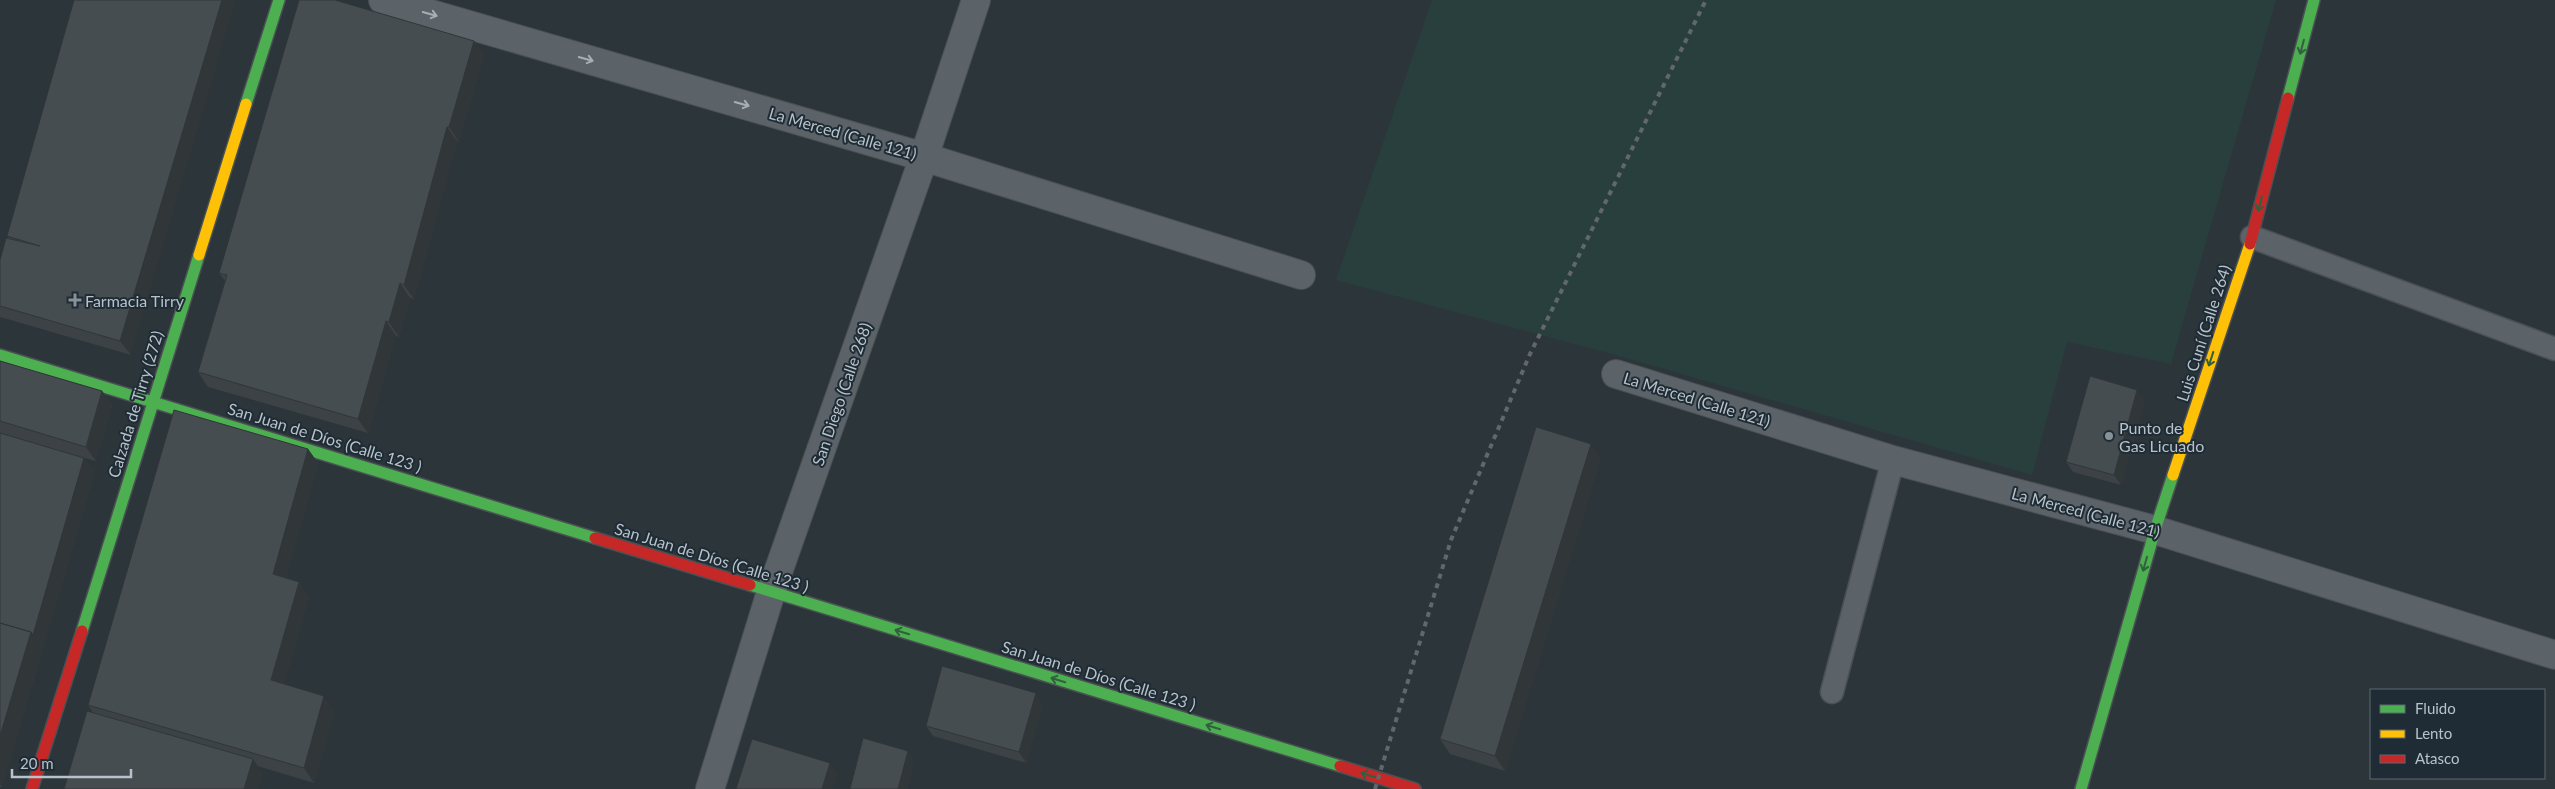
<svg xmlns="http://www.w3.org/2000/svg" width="2555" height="789" viewBox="0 0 2555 789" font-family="Lato,sans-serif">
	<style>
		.green { fill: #293f3e }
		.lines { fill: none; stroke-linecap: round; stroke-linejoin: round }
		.lane-casing { stroke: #4a5054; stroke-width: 25 }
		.street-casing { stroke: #4a5054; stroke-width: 30 }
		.fast-casing { stroke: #4a5054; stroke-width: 14 }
		.slow-casing { stroke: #4a5054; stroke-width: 14 }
		.jam-casing { stroke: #4a5054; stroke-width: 14 }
		.lane { stroke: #5c6368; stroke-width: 22 }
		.street { stroke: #5c6368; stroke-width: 28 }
		.fast { stroke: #4caf50; stroke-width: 11 }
		.slow { stroke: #ffc107; stroke-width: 11 }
		.jam { stroke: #c62828; stroke-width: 11 }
		.rail { stroke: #61676c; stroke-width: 4; stroke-dasharray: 5 5; stroke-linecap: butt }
		.wall { fill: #3c4246 }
		.shaded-wall { fill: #313639 }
		.building { fill: #464d51; stroke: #313639 }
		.oneway { stroke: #a5afb6 }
		.oneway2 { stroke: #316040 }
		.poi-dot { fill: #869198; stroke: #1f2c35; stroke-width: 2 }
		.labels { text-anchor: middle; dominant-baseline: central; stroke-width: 4; stroke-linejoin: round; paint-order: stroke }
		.street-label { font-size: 16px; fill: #b7c2ca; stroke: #1f2c35 }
		.poi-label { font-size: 16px; fill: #b7c2ca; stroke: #1f2c35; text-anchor: start }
	</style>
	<rect width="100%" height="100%" fill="#2c353a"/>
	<path class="green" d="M1432 0H2276L2171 364 2067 342 2032 475 1619 356 1336 280Z"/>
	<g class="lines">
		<defs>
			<path id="lane" d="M2252 237 2555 349
				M1832 692 1893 460"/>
			<path id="street" d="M383 0 924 157 1301 275
				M1616 374 1893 460 2155 530 2555 655
				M710 789 771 592 924 157 976 0"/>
			<path id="fast" d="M2288 98 2314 0
				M246 104 279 0
				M0 355 595 538
				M750 585 1340 766
				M82 631 199 255
				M2081 789 2155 530 2173 475"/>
			<path id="slow" d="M199 255 246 104
				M2173 475 2250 244"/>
			<path id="jam" d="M2250 244 2288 98
				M595 538 750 585
				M1340 766 1415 789
				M32 789 82 631"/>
		</defs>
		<use href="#lane" class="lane-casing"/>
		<use href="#street" class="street-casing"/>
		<use href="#fast" class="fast-casing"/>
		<use href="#slow" class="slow-casing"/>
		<use href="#jam" class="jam-casing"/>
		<use href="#lane" class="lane"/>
		<use href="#street" class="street"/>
		<use href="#fast" class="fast"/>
		<use href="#slow" class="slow"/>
		<use href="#jam" class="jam"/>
		<path class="rail" d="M1375 789 1451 540 1530 354 1706 0"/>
	</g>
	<path class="wall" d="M74 0 131 355 0 317V260L8 238 7 236Z
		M474 41 484 55 459 142 457 141 414 299 410 298 399 337 396 336 368 433 208 387 198 372 225 281 219 273Z
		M0 361 102 391 112 405 96 461 84 458 95 472 2 787H0Z
		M2145 400 2121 485 2073 472 2066 462Z
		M308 449 318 463 286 578 299 582 309 597 284 684 335 711 314 783 257 766 263 774 94 714 88 705Z
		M1601 458 1505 771 1450 754 1440 739Z
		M1043 704 1026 763 933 736 926 726Z"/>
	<path class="shaded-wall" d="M222 0H236L131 355 120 341Z
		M474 41 484 55 459 142 449 127Z
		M447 127 457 141 414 299 404 285Z
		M400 283 410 298 399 337 389 322Z
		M386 321 396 336 368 433 358 419Z
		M2137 390 2145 400 2121 485 2114 475Z
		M102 391 112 405 96 461 86 447Z
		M1591 444 1601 458 1505 771 1495 756Z
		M308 449 318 463 283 589 273 574Z
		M84 458 95 472 2 787 0 784V736L31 632Z
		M299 582 309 597 281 695 271 680Z
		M1036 693 1043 704 1026 763 1019 752Z
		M324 696 335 711 314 783 304 768Z
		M908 751 915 761 908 789H898Z
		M253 759 263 774 258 789H244Z
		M830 763 838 774 833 789H822Z"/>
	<path class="building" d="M74 0H222L120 341 0 306V260L6 238 40 246 7 236Z
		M299 0H335L474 41 449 127H447L404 285 400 283 389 322 386 321 358 419 198 372 227 275 219 273Z
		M0 361 102 391 86 447 0 421Z
		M2090 376 2137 390 2114 475 2066 462Z
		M174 410 308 449 273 574 299 582 271 680 324 696 304 768 88 705Z
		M1536 427 1591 444 1495 756 1440 739Z
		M0 433 84 458 33 635 31 632 0 623Z
		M0 623 31 632 0 736Z
		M942 666 1036 693 1019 752 926 726Z
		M87 711 253 759 244 789H64Z
		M863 738 908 751 898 789H850Z
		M752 739 830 763 822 789H736Z"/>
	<defs><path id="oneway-shaft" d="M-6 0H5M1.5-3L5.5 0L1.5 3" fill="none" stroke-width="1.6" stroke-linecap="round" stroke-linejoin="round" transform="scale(1.25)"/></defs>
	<g class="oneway">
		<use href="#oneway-shaft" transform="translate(430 14) rotate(16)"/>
		<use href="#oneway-shaft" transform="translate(586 59) rotate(16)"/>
		<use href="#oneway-shaft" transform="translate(742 104) rotate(16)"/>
	</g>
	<g class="oneway2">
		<use href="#oneway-shaft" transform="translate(2302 47) rotate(105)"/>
		<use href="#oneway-shaft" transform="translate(2260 204) rotate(105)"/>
		<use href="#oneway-shaft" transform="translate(2211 359) rotate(108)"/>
		<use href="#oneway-shaft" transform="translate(2145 564) rotate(106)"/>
		<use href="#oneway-shaft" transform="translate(902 632) rotate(-163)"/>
		<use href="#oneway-shaft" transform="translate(1058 680) rotate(-163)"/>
		<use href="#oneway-shaft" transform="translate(1213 727) rotate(-163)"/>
		<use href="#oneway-shaft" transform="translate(1368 775) rotate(-163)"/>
	</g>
	<g class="poi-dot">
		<path d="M72.5 292.5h5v5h5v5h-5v5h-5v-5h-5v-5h5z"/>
		<circle cx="2109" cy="436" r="5"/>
	</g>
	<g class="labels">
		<g class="street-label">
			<text transform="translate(843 133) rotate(16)">La Merced (Calle 121)</text>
			<text transform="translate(2203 333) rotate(-72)">Luis Cuní (Calle 264)</text>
			<text transform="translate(841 394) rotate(-71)">San Diego (Calle 268)</text>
			<text transform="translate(1697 399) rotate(17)">La Merced (Calle 121)</text>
			<text transform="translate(135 404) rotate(-73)">Calzada de Tirry (272)</text>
			<text transform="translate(325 437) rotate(17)">San Juan de Díos (Calle 123 )</text>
			<text transform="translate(2086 512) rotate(15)">La Merced (Calle 121)</text>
			<text transform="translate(712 557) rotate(17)">San Juan de Díos (Calle 123 )</text>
			<text transform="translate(1099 675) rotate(17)">San Juan de Díos (Calle 123 )</text>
		</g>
		<g class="poi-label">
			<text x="85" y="300">Farmacia Tirry</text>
			<text x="2119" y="427">Punto de<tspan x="2119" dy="18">Gas Licuado</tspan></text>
		</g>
	</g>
	<rect x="2370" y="689" width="175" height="90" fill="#1f2c35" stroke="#5c6871"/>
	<rect x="2380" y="705" width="25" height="8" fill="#4caf50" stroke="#5c6871"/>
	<text x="2415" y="714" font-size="15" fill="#b7c2ca">Fluido</text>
	<rect x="2380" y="730" width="25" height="8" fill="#ffc107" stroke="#5c6871"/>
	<text x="2415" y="739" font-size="15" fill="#b7c2ca">Lento</text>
	<rect x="2380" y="755" width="25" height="8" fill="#c62828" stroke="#5c6871"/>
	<text x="2415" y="764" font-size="15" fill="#b7c2ca">Atasco</text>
	<path d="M12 769v8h119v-8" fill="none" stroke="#b7c2ca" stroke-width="2.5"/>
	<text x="20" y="769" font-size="15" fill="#b7c2ca" stroke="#1f2c35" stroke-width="4" paint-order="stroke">20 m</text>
</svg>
